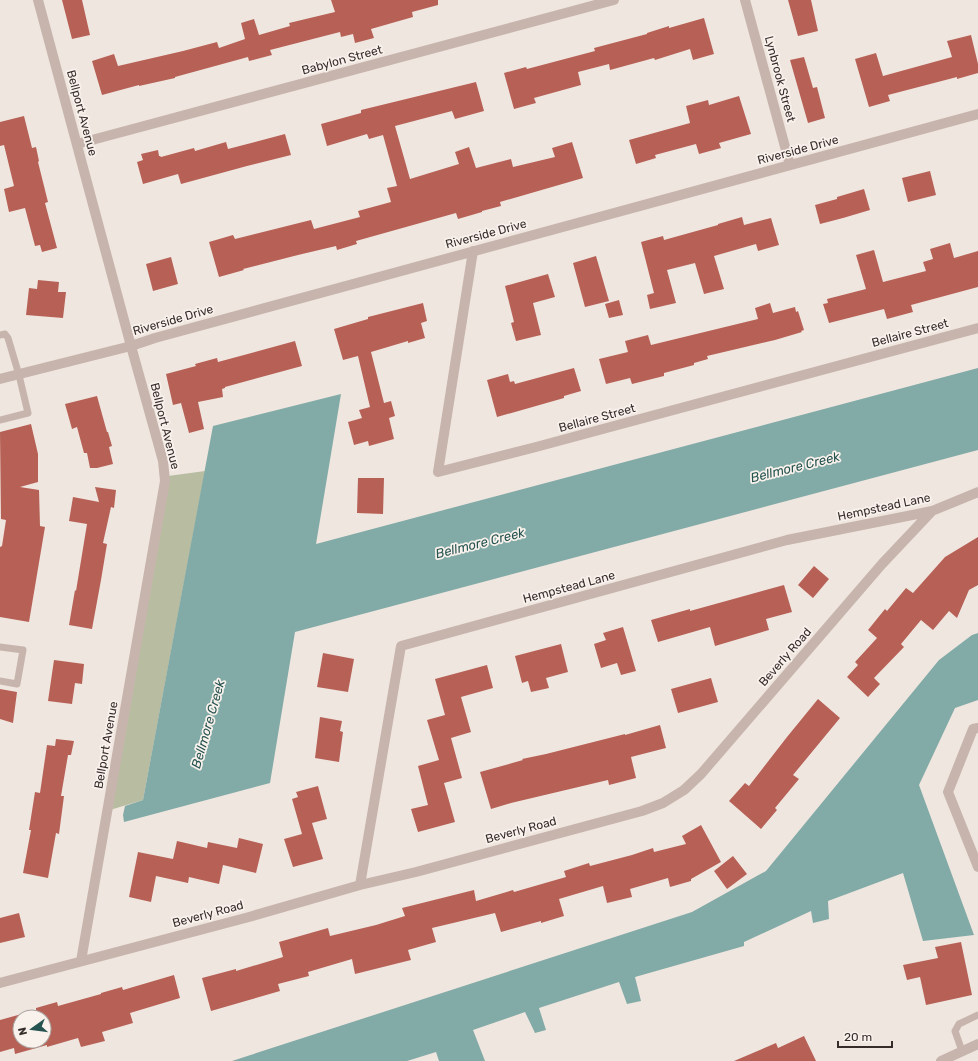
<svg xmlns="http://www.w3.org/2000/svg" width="978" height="1061" viewBox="0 0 978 1061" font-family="Rubik,sans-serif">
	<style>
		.green { fill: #b8bda1 }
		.water { fill: #82aaa6 }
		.building { fill: #b76156; fill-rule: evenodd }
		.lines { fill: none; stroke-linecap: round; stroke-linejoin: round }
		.service { stroke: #c7b5ad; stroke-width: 7 }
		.minor { stroke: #c7b5ad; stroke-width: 10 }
		.tertiary { stroke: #c7b5ad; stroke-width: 10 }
		.labels { text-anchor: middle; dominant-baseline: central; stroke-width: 3.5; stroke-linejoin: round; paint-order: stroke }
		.street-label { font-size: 12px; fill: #362d2b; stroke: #f8f1ec }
		.water-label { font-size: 13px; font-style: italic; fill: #255350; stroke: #f8f1ec }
	</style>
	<rect width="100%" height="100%" fill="#f0e6e0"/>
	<path class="green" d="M205 471 143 800 110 810 168 476Z"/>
	<path class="water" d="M978 368V450L295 632 270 783 124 822 123 815 125 806 143 800 213 426 341 394 316 544Z
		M978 633V700L955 708 919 785 974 935 923 941 903 873 828 901 829 919 813 923 811 911 744 942V946L635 977 641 1001 627 1004 619 982 539 1008 546 1030 535 1033 525 1012 473 1030 485 1061H439L436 1052 407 1061H232L692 912 766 871 939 660 972 635Z"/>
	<path class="building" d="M62 0H82L90 35 72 39Z
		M331 0H438V5L412 12 413 17 371 29 374 38 355 43 353 34 341 37 340 32 270 50 272 55 249 61 248 57 175 77V78L139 86V85L102 95 92 61 114 54 118 66 183 51 217 42 219 48 245 39 241 23 254 19 259 35 290 26 289 23 335 12Z
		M788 0H811L818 31 798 36Z
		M704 18 714 54 693 60 690 49 655 60 654 58 610 70 609 64 578 72 581 85 534 98 536 103 514 109 504 73 526 67 527 69 595 51 594 48 647 34V33L669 26V28Z
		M971 35 978 64V73L957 79V77L888 95 890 101 869 107 855 59 876 53 883 76 952 57 947 41Z
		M804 57 813 88 817 87 825 118 808 123 790 60Z
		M476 82 484 111 455 119 452 111 395 126 410 179 459 164 455 152 469 147 476 168 511 159 513 167 555 157 552 148 572 142 583 178 500 202 501 206 482 211V212L458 219 456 213 356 241 357 244 337 250 336 246 298 255 243 269 244 270 219 277 209 242 233 235 235 239 311 220 314 229 360 217 358 211 391 202 387 188 397 186 383 135 369 139 367 134 327 146 321 124 361 113V110Z
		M739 96 751 134 719 143 721 148 699 154 696 144 655 155 656 158 636 164 629 140 690 123 686 106 708 100 709 105Z
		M24 116 32 148 36 147 39 161 38 162 48 202 45 203 57 248 42 252 40 245 35 246 25 208 9 212 4 189 14 186 4 145 0 146V122Z
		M285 134 291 155 247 166 181 184 178 174 143 184 137 162 143 160 141 154 158 150 159 156H160L161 157 194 148 195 151 226 142 228 149Z
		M930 171 936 195 908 202 902 178Z
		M864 189 870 210 843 218 820 224 815 205 837 199V197Z
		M742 217 744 225 771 218 779 245 758 251 756 244 714 256 724 289 704 294 695 263 667 270 676 303 650 309 647 295 654 293 641 242 663 236 664 240 718 225V224Z
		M950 243 954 258 978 251V287L911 305 913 312 887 319 884 309 829 323 823 304 828 303 827 299 866 289 856 255 874 250 883 282 926 271 923 262 933 259 930 249Z
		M596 256 609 301 585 307 573 263Z
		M171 257 178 284 153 291 146 264Z
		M548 274 555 297 533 303 541 335 516 341 511 323 514 322 505 286Z
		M38 280 59 282 58 292H66L63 318 26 315 29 288 37 289Z
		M619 300 623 315 609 318 605 304Z
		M423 303 427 321 421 323 425 338 408 343V341L371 352 384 403 391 401 395 416 389 418 394 439 369 446 368 441 354 445 348 422 362 418 359 410 370 407 358 356 343 360 334 329 368 319V317Z
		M770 303 773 313 795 307 796 312 798 311 804 330 801 331 802 332 775 340 707 356 708 359 694 363V365L664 373V376L632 384 630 378 606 384 599 359 628 352 625 341 648 335 651 345 758 319 755 308Z
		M295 341 302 366 225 387V388L222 389 223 397 198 402 204 429 189 433 181 403 173 405 166 374 196 366 195 364 217 358 218 362Z
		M574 368 581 391 564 396V398L497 417 487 380 508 374 510 382 514 381 515 384Z
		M97 396 107 432H108L112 446 109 447 113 464 97 468H90L87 453H84L77 427 72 429 65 404Z
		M31 424 38 454V482L20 487 39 490 40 526 45 527 29 622 0 617V547L2 546 6 520 1 519 0 432Z
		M358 478H384L383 514 357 513Z
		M95 487 116 490 114 508 111 507 103 543 107 544 101 580 92 629 69 625 75 590 76 591 87 524 69 521 73 497 99 502Z
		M978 537V585L969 590 957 618 949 611 933 630 921 620 901 644 904 647 874 678 880 684 868 697 847 677 858 665 855 662 877 638 868 630 885 609 887 611 906 588 913 593 945 557Z
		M814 566 829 579 813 598 798 585Z
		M784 585 792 612 766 619 769 630 715 646 710 627 658 642 651 620 690 609V611Z
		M623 627 636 671 621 675 617 663 601 668 594 644 606 640 603 633Z
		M561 644 568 672 546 678 549 688 531 692 528 681 522 683 515 656Z
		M323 653 354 659 348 692 317 687Z
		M54 660 84 664 82 684 75 683 72 704 48 701Z
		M487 665 493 688 461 697 471 732 451 738 462 778 444 783 455 822 418 832 411 809 428 805 418 766 439 760 427 720 445 715 435 679Z
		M711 678 718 702 678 713 671 689Z
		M0 689 17 692 13 723 0 719Z
		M818 699 840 718 793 775 799 779 775 808 777 810 761 829 729 801 745 783 749 786 787 737Z
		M320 717 342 721 340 731 343 732 339 762 315 758Z
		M660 725 666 748 631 757 636 778 609 785 608 780 511 803 491 809 480 772 523 760 522 759 546 754 625 734V735Z
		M56 739 74 741 71 755H68L61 796H64L59 834 56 833 48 878 23 873 31 830H29L35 792 40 793 47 745 55 746Z
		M318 786 327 819 312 823 323 859 293 867 284 839 302 834 292 799 298 797 296 792Z
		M701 825 721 862 691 879V881L670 887 668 878 630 889 632 897 607 903 603 886 559 899 564 916 541 923V921L501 932 495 913 432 928 436 942 408 950 411 960 355 974 352 959 308 972 309 976 278 984 280 991 211 1011 202 978 236 969V971L283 957 279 942 328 928 330 936 376 925 405 916 402 908 474 890 476 901 513 890 514 892 566 877 564 871 589 863 590 866 632 855 653 848 654 852 686 844 682 836Z
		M239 838 263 844 256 873 223 865 219 884 189 877 188 883 156 876 151 902 129 897 138 852 173 859 177 841 207 848 208 842 237 848Z
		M733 856 747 874 727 889 714 871Z
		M19 913 25 937 0 943V918Z
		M961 942 972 995 926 1005 920 977 907 980 903 965 938 958 935 947Z
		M174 975 180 998 130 1013 133 1023 102 1032 105 1041 81 1047 78 1038 47 1047V1045L15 1054 14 1048 0 1052V1020L36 1010V1008L57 1002 58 1006 101 994V993L122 987 123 990ZM20 1017H44V1041H20Z
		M804 1036 816 1061H734L776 1043 778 1048Z"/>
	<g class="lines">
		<path class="service" d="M0 335 5 334 8 338 19 375 28 413 0 420
			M0 647 23 650 17 684 0 681
			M962 1051 955 1031 959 1024 978 1015"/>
		<path class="minor" d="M38 0 131 346 163 461 165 481 81 961
			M745 0 790 165
			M77 144 614 0
			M473 251 438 472 536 447 978 328
			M0 379 131 346 155 338 978 114
			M978 728 973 729 948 792 978 867
			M360 885 401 646 787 540 932 511 978 492
			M0 983 249 917 360 885 416 872 642 811 663 803 684 790 701 774 882 564 932 511"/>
		<path class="tertiary" d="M941 1061 978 1044"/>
	</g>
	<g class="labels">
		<g class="street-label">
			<text transform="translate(342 60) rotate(-15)">Babylon Street</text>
			<text transform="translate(780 79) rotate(75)">Lynbrook Street</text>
			<text transform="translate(82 113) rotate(75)">Bellport Avenue</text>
			<text transform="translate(798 150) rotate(-15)">Riverside Drive</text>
			<text transform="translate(486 234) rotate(-15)">Riverside Drive</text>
			<text transform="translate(173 320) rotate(-16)">Riverside Drive</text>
			<text transform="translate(910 333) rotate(-15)">Bellaire Street</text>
			<text transform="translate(597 418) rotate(-15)">Bellaire Street</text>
			<text transform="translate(165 426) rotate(76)">Bellport Avenue</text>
			<text transform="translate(884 507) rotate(-12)">Hempstead Lane</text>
			<text transform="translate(569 587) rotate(-15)">Hempstead Lane</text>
			<text transform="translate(785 657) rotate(-49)">Beverly Road</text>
			<text transform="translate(106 745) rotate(-80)">Bellport Avenue</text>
			<text transform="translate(521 830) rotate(-15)">Beverly Road</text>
			<text transform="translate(208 914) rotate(-15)">Beverly Road</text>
		</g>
		<g class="water-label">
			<text transform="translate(795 467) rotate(-14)">Bellmore Creek</text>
			<text transform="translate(480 543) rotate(-14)">Bellmore Creek</text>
			<text transform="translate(208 724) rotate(-74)">Bellmore Creek</text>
		</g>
	</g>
	<g transform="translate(32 1029) rotate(256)"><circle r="19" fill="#f8f1ec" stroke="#aaa39f"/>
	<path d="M0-3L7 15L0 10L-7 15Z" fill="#255350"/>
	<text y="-6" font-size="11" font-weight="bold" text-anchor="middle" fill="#362d2b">N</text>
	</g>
	<path d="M838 1041v6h54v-6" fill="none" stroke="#362d2b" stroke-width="2"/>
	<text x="844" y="1041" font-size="12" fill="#362d2b" stroke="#f8f1ec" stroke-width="3" paint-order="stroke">20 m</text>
</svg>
